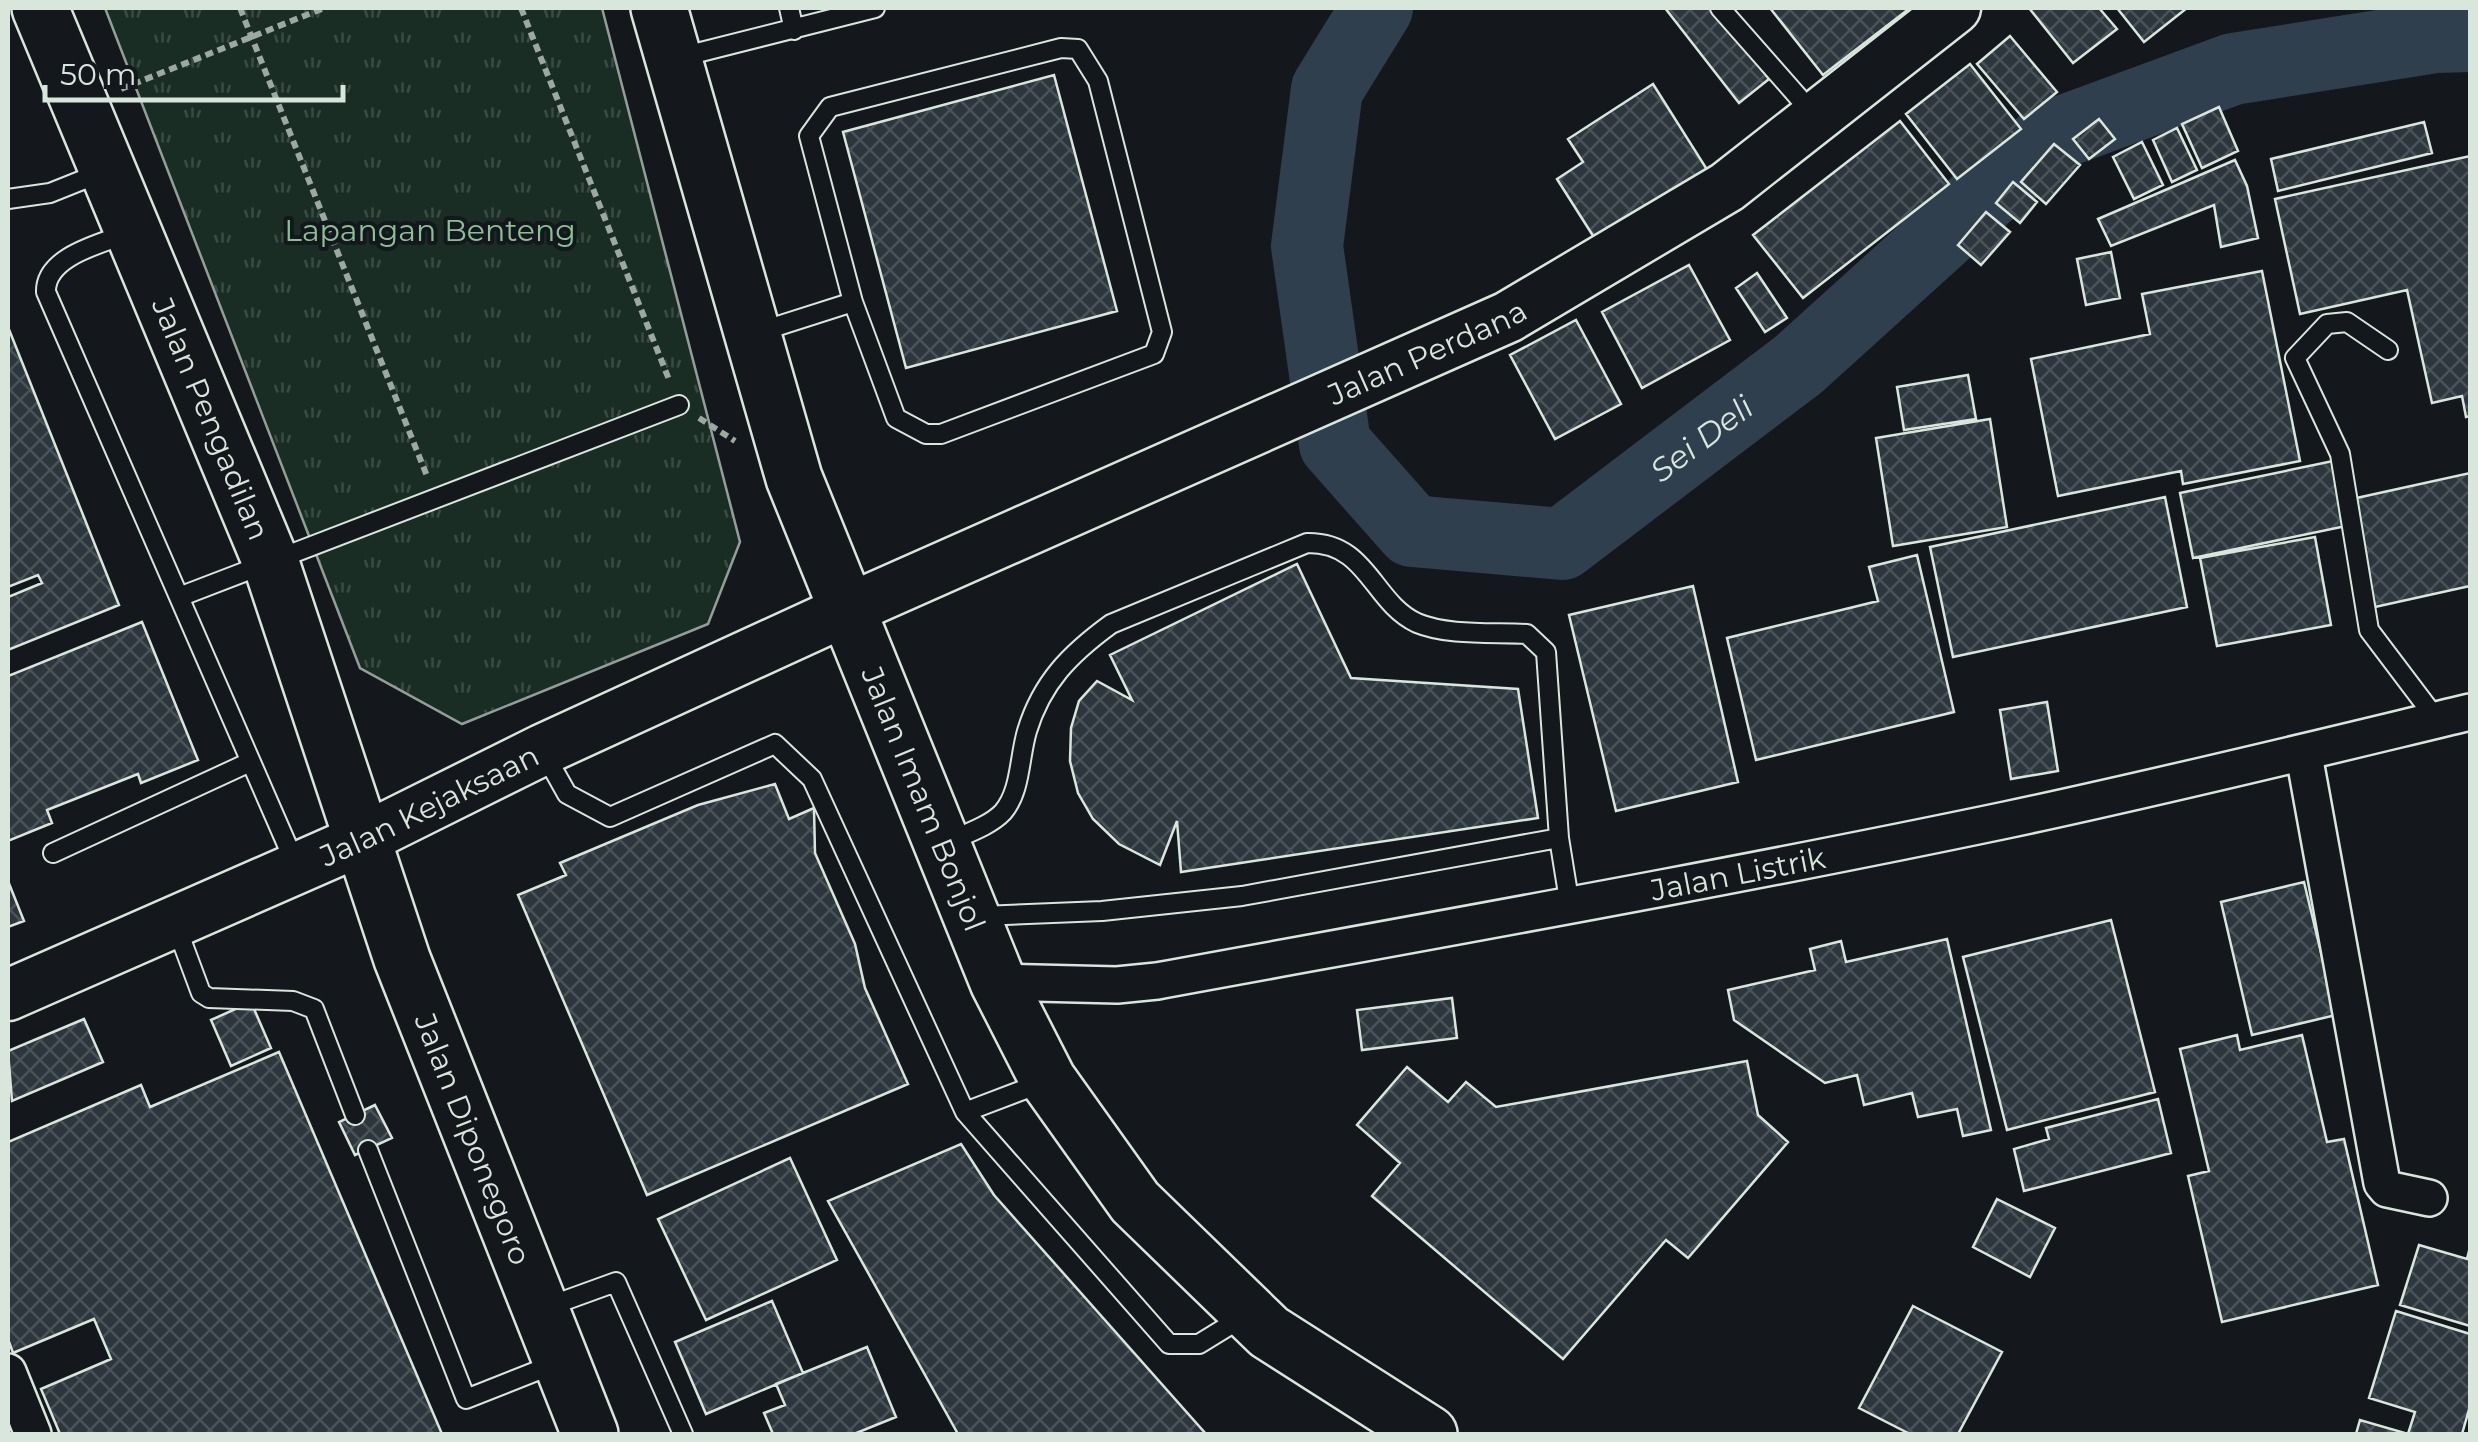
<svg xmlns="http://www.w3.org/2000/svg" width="2478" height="1442" viewBox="0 0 2478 1442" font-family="Montserrat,sans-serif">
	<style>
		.park { fill: url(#park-tufts); stroke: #939e99; stroke-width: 2.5 }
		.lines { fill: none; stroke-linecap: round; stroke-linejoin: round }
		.river { stroke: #2f3f4d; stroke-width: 72 }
		.building { fill: url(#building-cross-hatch); stroke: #d8e6dc; stroke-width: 2.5 }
		.lane-casing { stroke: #d8e6dc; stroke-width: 22 }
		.street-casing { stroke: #d8e6dc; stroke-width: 40 }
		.secondary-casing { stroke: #d8e6dc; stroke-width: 55 }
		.primary-casing { stroke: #d8e6dc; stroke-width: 60 }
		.path { stroke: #9da8a2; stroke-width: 6; stroke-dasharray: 8 5; stroke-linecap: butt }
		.lane { stroke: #14181c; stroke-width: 18 }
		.street { stroke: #14181c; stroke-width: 35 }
		.secondary { stroke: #14181c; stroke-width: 50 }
		.primary { stroke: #14181c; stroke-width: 55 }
		.labels { text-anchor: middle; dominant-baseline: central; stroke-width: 8; stroke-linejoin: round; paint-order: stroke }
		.park-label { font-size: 30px; fill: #8ac095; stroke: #14181c }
		.street-label { font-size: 30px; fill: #d8e6dc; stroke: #14181c }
		.water-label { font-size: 32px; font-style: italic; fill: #d8e6dc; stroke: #14181c }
	</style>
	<defs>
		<pattern id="park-tufts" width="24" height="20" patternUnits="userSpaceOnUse" patternTransform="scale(2.5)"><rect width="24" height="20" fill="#1a2d24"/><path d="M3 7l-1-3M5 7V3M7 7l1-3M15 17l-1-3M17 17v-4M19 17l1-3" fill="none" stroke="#3b4b43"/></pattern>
		<pattern id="building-cross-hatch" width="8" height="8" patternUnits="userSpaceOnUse" patternTransform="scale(2.5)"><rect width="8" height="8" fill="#2c363c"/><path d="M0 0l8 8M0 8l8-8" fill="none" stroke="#4a5358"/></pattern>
	</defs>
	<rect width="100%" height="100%" fill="#14181c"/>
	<path class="park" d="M105 8H602L740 542 708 624 462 724 360 668Z"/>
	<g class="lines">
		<path class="river" id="s1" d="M1377 8 1327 89 1307 246 1335 444 1412 531 1562 544 1798 365 2051 136 2233 69 2436 37 2470 36"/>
	</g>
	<path class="building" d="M1665 8H1713L1769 79 1739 103Z
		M1770 8H1910L1823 75Z
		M2029 8H2099L2117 29 2073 63Z
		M2117 8H2187L2144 42Z
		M2010 36 2057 92 2024 119 1977 64Z
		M1970 64 2021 129 1957 179 1906 114Z
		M1054 75 1117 311 906 368 843 132Z
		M1653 84 1713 179 1602 250 1557 179 1583 162 1568 139Z
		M2219 107 2238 151 2202 168 2182 124Z
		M2099 119 2115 139 2089 159 2073 139Z
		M1900 121 1949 184 1803 298 1753 235Z
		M2424 122 2432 153 2278 191 2271 159Z
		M2177 128 2197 170 2172 182 2153 140Z
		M2142 142 2163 185 2134 199 2113 157Z
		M2054 144 2080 165 2046 204 2021 182Z
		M2470 156V416L2466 417 2462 396 2432 403 2407 290 2300 314 2275 199Z
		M2235 160 2247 186 2258 238 2221 247 2214 205 2111 246 2098 219Z
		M2013 182 2037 202 2020 223 1996 203Z
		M1986 212 2010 232 1981 265 1958 245Z
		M2111 252 2120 298 2086 305 2077 259Z
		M1689 265 1730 340 1642 388 1602 312Z
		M2262 271 2300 461 2183 484 2181 471 2058 496 2031 359 2150 334 2142 294Z
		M1757 273 1787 318 1765 332 1736 288Z
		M1576 320 1621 404 1555 439 1510 355Z
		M8 327 119 605 8 650V597L42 583 38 575 8 587Z
		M1968 375 1976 419 1904 430 1897 387Z
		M1990 419 2007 527 1893 546 1876 438Z
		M2333 461 2346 526 2193 558 2180 493Z
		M2470 473V586L2375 607 2352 499Z
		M2165 497 2187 607 1953 657 1930 547Z
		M2315 537 2331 625 2217 646 2200 558Z
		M1917 555 1954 712 1756 760 1727 638 1878 601 1869 567Z
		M1297 564 1351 678 1518 689 1538 818 1181 872 1177 821 1160 865 1119 844 1093 819 1078 793 1070 761 1071 728 1079 701 1097 681 1132 700 1110 655Z
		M1693 586 1738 782 1616 811 1569 615Z
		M142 622 198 760 141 783 138 774 47 810 52 823 8 841V676Z
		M2047 702 2058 771 2011 779 2000 710Z
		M775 784 789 819 814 808 815 853 855 944 865 988 908 1084 647 1195 518 895 566 875 560 863 698 805Z
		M8 881 24 921 8 927Z
		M2304 882 2336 1015 2252 1035 2221 902Z
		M2111 920 2155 1092 2007 1130 1963 957Z
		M1947 939 1991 1130 1963 1136 1957 1109 1918 1117 1912 1093 1864 1105 1857 1075 1825 1083 1734 1020 1728 990 1815 970 1810 949 1841 941 1846 962Z
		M1452 998 1457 1038 1362 1050 1357 1010Z
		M251 1002 271 1048 231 1066 211 1020Z
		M84 1019 103 1062 12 1101 8 1051Z
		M2237 1035 2240 1050 2302 1035 2327 1142 2344 1139 2378 1285 2222 1322 2188 1176 2209 1171 2180 1049Z
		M279 1052 442 1434H60L41 1389 111 1359 94 1319 13 1353 8 1339V1142L141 1085 150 1107Z
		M1747 1061 1758 1115 1788 1142 1688 1258 1666 1240 1563 1359 1372 1196 1400 1163 1357 1125 1407 1067 1448 1102 1466 1082 1496 1107Z
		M2158 1099 2171 1153 2024 1191 2014 1149 2049 1139 2046 1128Z
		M375 1105 392 1138 355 1155 339 1122Z
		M961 1144 994 1195 1206 1434H958L828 1201Z
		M790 1158 837 1260 706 1320 658 1219Z
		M1997 1199 2055 1228 2030 1277 1973 1247Z
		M2419 1245 2467 1259 2470 1247V1326L2400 1305Z
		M772 1301 803 1373 706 1414 675 1342Z
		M1913 1306 2002 1352 1958 1434H1910L1859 1408Z
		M2396 1311 2470 1334V1406L2462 1434H2356L2360 1420 2408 1434 2415 1412 2369 1398Z
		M867 1347 896 1417 854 1434H773L764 1413 785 1405 776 1384Z"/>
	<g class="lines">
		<defs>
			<path id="lane" d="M789 8 794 30
				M1720 8 1815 116
				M1061 48 1078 49 1098 81 1162 332 1154 354 941 434H926L896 418 853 302 809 136 830 107Z
				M677 58 875 8
				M8 199 50 193 100 173
				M126 234C99 244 45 257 46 292L295 863
				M759 332 853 302
				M2388 350 2347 322 2327 324 2295 358 2340 454 2369 630 2437 720
				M179 597 679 405
				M544 753 567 794 610 817 775 744 812 779 965 1112 1169 1344H1199L1243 1317
				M948 842C965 834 990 826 1003 812 1021 791 1019 758 1027 731 1042 682 1070 654 1111 624L1307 543C1368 542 1372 602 1417 623 1448 636 1494 632 1527 634L1546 652 1559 838 1570 906
				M53 853 250 762
				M981 916 1102 911 1242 896 1559 838
				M175 923 201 993 209 998 293 1001 314 1009 355 1115
				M965 1112 1044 1082
				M368 1150 466 1399 557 1363
				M547 1307 616 1282 683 1434"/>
			<g id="street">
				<path d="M2304 755 2382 1183 2387 1189 2429 1198"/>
				<path id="s2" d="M998 982 1117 985 1157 981C1440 929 1724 879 2006 820 2162 787 2316 749 2470 712"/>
				<path d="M8 1372 33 1434"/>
			</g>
			<g id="secondary">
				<path id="s3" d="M8 995 361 840 542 750 847 610 1508 317 1727 187 1955 8"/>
			</g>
			<g id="primary">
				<path id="s4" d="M40 8 270 560 402 959 590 1434"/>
				<path id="s5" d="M659 8 794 478 998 982 1048 1080 1135 1202 1269 1332 1429 1434"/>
			</g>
		</defs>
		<use href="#lane" class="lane-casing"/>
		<use href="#street" class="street-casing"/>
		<use href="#secondary" class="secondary-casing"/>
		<use href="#primary" class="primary-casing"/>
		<path class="path" d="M240 8 427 476
			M521 8 670 382
			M121 89 324 8
			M699 418 735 441"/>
		<use href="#lane" class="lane"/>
		<use href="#street" class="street"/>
		<use href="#secondary" class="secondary"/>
		<use href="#primary" class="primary"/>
	</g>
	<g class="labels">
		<g class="park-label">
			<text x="430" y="230">Lapangan Benteng</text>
		</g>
		<g class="street-label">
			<text stroke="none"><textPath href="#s3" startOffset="1558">Jalan Perdana</textPath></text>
			<text stroke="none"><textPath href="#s4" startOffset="445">Jalan Pengadilan</textPath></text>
			<text stroke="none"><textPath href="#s5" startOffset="835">Jalan Imam Bonjol</textPath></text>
			<text stroke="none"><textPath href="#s3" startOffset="462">Jalan Kejaksaan</textPath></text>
			<text stroke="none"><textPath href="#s2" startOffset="750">Jalan Listrik</textPath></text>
			<text stroke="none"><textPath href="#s4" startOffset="1212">Jalan Diponegoro</textPath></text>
		</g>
		<g class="water-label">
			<text stroke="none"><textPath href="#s1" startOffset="895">Sei Deli</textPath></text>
		</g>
	</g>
	<rect width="2478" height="1442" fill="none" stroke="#d8e6dc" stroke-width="20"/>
	<path d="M45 85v15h298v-15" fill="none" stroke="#d8e6dc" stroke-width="5"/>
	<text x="60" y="85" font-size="30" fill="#d8e6dc" stroke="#14181c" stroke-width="8" paint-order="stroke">50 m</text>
</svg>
